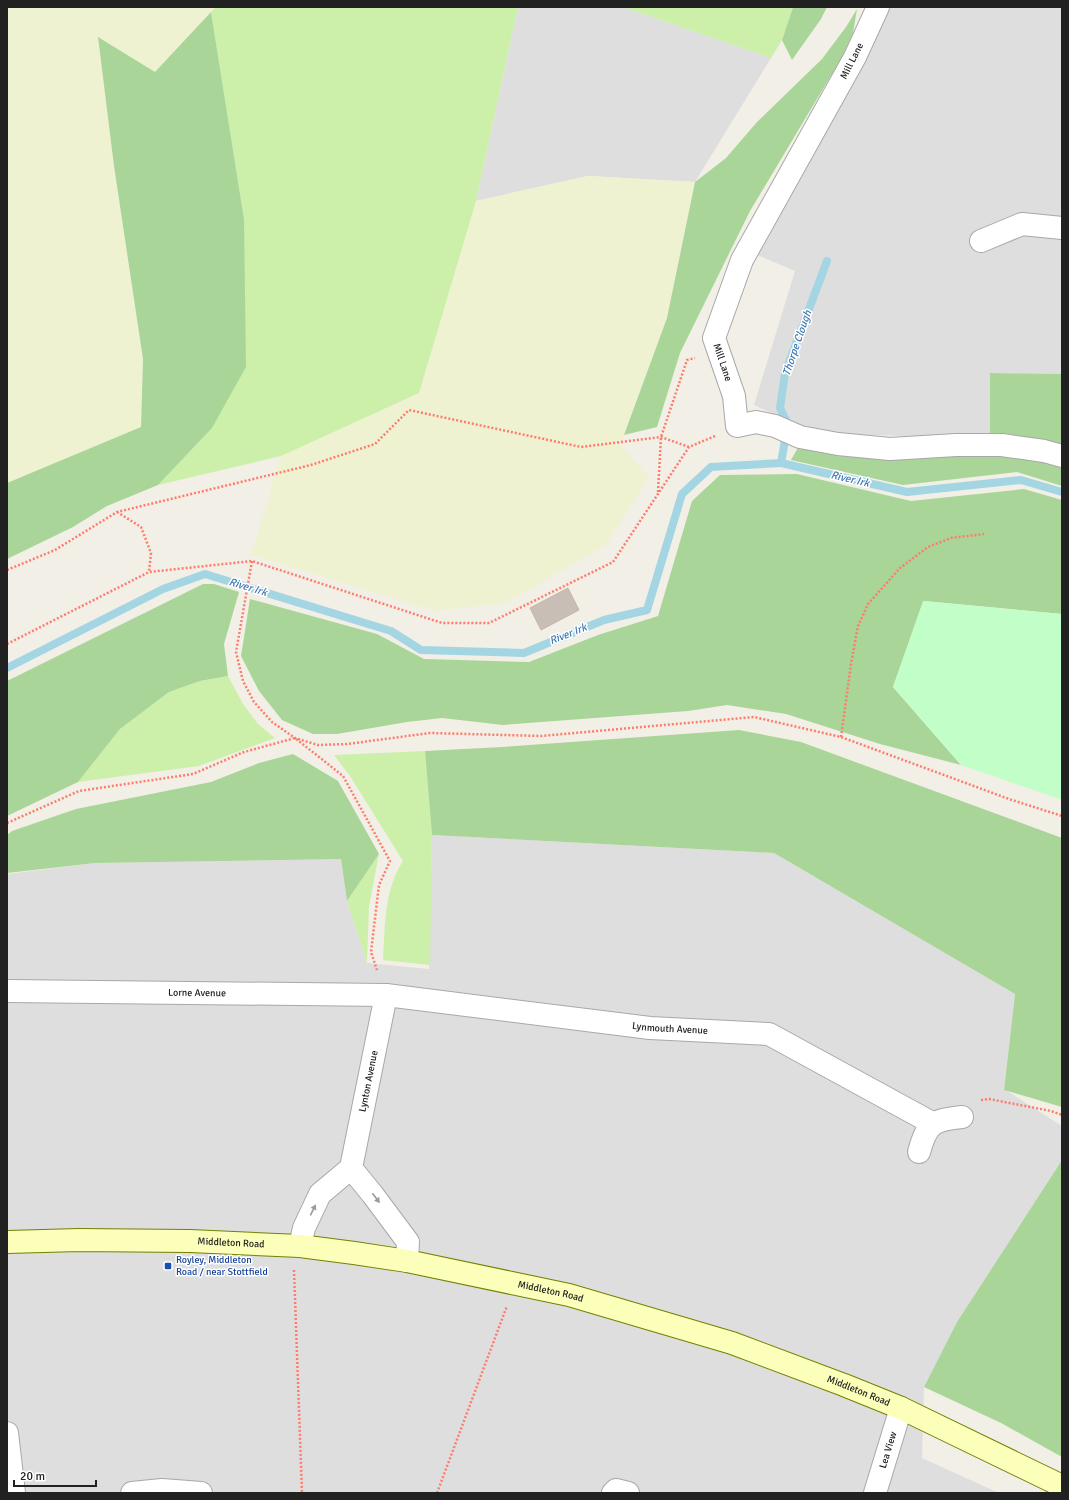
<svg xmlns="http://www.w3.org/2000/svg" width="1069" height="1500" viewBox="0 0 1069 1500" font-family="Signika,sans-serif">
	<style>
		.residential { fill: #dfdede }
		.farmland { fill: #eff2d1 }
		.grass { fill: #ccf0aa }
		.forest { fill: #aad598 }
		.park { fill: #c2fec7 }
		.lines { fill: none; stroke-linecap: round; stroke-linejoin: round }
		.stream { stroke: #a4d5e3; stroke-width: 8 }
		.building { fill: #c8beb6; stroke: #c6b5a8 }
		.minor-casing { stroke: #a8a8a8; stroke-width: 24 }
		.secondary-casing { stroke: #728100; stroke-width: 24 }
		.path { stroke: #ff7c6c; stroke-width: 2.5; stroke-dasharray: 2 2; stroke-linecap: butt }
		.minor { stroke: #fff; stroke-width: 22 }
		.secondary { stroke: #fbffb9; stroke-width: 22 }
		.oneway { fill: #9b9b9b }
		.transit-dot { fill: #1a4fb4; stroke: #fff; stroke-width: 1.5 }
		.labels { text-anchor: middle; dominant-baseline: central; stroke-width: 3; stroke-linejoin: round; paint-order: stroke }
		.street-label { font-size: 10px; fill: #212121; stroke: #fff }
		.transit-label { font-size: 10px; fill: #164399; stroke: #fff; text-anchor: start }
		.water-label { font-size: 11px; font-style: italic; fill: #4079b3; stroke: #fff }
	</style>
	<rect width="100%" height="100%" fill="#f2efe7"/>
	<path class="residential" d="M518 7H623L771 58 695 182 588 176 476 201Z
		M889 7H1062V374L990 373V439L813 433 754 405 795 271 757 255Z
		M432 835 774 853 1015 994 1004 1089 1062 1126V1160L957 1322 924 1387 922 1458 999 1493H7V874L95 863 341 859 347 901 367 963 429 969Z"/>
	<path class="farmland" d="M7 7H216L155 72 98 38 114 166 143 359 141 427 7 483Z
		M588 176 695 182 667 318 620 445 649 477 606 545 506 603 435 611 251 555 281 456 419 393 476 201Z"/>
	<path class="grass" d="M216 7H518L476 201 419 393 281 456 158 485 212 428 244 219 211 12Z
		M623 7H793L782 40 771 58Z
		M228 676 243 704 258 724 275 738 199 766 78 782 120 729 169 692 200 681Z
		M425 751 432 835 430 965 383 960C385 926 384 890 403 861L350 776 334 755Z
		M379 854 369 906 367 963 347 901Z"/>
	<path class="forest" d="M793 7H827L821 19 792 60 782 40Z
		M857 9 853 33 842 57 750 211 680 353 657 427 624 435 667 318 695 182 726 158 757 122 822 59 846 27Z
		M211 12 244 219 246 367 212 428 158 485 107 506 73 527 7 559V483L141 427 143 359 114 166 98 37 155 72Z
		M990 373 1062 374V448L990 439Z
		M800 444 860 458 937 453H1012L1062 465V486L1017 472 903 485 791 460Z
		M797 474 911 501 1024 489 1062 500V614L924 601 893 687 961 765 880 744 786 714 727 705 688 711 503 725 442 718 407 722 337 734H313L282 720 259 691 241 656 250 599 377 634 424 659 529 662 598 635 658 616 692 501 720 475Z
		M203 584H214L239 592 224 644 228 676 200 681 169 692 120 729 78 782 7 816V681Z
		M739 730 801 742 1062 838V1107L1004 1090 1015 994 774 853 432 835 425 751 502 747Z
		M293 754 338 781 379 854 347 901 341 859 95 863 7 873V835L12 831 76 809 211 782 259 763Z
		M1062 1160V1457L1001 1423 924 1387 957 1322Z"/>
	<path class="park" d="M923 601 1062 614V800L961 765 893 687Z"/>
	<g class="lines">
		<path class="stream" d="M788 425 780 408 785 373 827 261
			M781 463 785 440
			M7 668 163 589 205 574 391 631 421 650 524 653 604 620 647 610 682 494 711 467 781 463 907 492 1021 480 1062 492"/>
	</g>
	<path class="building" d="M568 588 579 610 541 630 530 608Z"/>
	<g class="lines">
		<defs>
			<g id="minor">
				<path id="s1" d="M878 7 855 57 742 260 714 338 734 396 737 426 756 422 775 426 800 437 838 444 890 449 956 445H1002L1044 451 1062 456"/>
				<path d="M981 241 1022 224 1062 228"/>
				<path id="s2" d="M7 991 386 995 650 1028 769 1034 932 1123"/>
				<path d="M919 1152C927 1123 933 1120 962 1117"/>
				<path d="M351 1168 373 1195 408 1242 407 1261"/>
				<path id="s3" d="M300 1246 304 1228 320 1194 351 1168 386 995"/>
				<path d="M7 1433 14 1493"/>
				<path d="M132 1493 162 1490 201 1493"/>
				<path d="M613 1493 616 1490 628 1493"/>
				<path id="s4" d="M875 1493 901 1408"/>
			</g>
			<g id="secondary">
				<path id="s5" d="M7 1242 79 1240 190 1241 300 1246 354 1253 407 1261 569 1295 732 1343 844 1385 901 1408 1062 1486"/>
			</g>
		</defs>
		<use href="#minor" class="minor-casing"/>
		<use href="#secondary" class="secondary-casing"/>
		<path class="path" d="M658 492 661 437 687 360 695 358
			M117 512 141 527 151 553 149 572
			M252 561 236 652 243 681 254 702 272 722 295 738 318 745 347 744 430 733 541 736 754 717 841 737 1009 799 1062 816
			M7 570 55 550 117 512 311 465 375 444 409 410 581 447 661 437 689 447
			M7 644 149 572 252 561 442 623H489L613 562 689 447 715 436
			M841 737 851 664 858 626 868 604 900 568 928 547 951 538 984 534
			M7 823 79 791 193 774 244 752 295 738 343 776 390 861 379 885 371 952 377 970
			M981 1100 989 1099 1051 1111 1062 1115
			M294 1270 302 1493
			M437 1493 507 1306"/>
		<use href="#minor" class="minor"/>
		<use href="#secondary" class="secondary"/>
	</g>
	<defs><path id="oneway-solid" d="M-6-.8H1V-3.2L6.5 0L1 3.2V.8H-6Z"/></defs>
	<g class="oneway">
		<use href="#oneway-solid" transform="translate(376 1198) rotate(53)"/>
		<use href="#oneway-solid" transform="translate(313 1210) rotate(-64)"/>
	</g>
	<rect class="transit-dot" x="164" y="1262" width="8" height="8" rx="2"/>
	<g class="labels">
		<g class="street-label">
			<text transform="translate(852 61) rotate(-63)">Mill Lane</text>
			<text stroke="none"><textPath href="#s1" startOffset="396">Mill Lane</textPath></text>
			<text stroke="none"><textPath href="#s2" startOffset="190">Lorne Avenue</textPath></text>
			<text stroke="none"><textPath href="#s2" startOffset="665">Lynmouth Avenue</textPath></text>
			<text stroke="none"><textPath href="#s3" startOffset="185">Lynton Avenue</textPath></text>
			<text stroke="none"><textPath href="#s5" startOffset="224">Middleton Road</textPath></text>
			<text stroke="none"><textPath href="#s5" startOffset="548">Middleton Road</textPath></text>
			<text stroke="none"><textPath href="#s5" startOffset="872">Middleton Road</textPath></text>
			<text stroke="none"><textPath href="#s4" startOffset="45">Lea View</textPath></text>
		</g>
		<g class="transit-label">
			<text x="176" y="1260">Royley, Middleton<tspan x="176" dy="12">Road / near Stottfield</tspan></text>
		</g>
		<g class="water-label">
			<text transform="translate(797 343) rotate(-71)">Thorpe Clough</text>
			<text transform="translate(850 479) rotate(13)">River Irk</text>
			<text transform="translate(248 587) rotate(17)">River Irk</text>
			<text transform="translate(568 634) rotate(-22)">River Irk</text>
		</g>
	</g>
	<rect width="1069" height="1500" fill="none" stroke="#212121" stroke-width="16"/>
	<path d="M14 1480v6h82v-6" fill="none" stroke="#212121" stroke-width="2"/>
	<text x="20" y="1480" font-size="12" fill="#212121" stroke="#ffffff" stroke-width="3" paint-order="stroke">20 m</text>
</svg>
